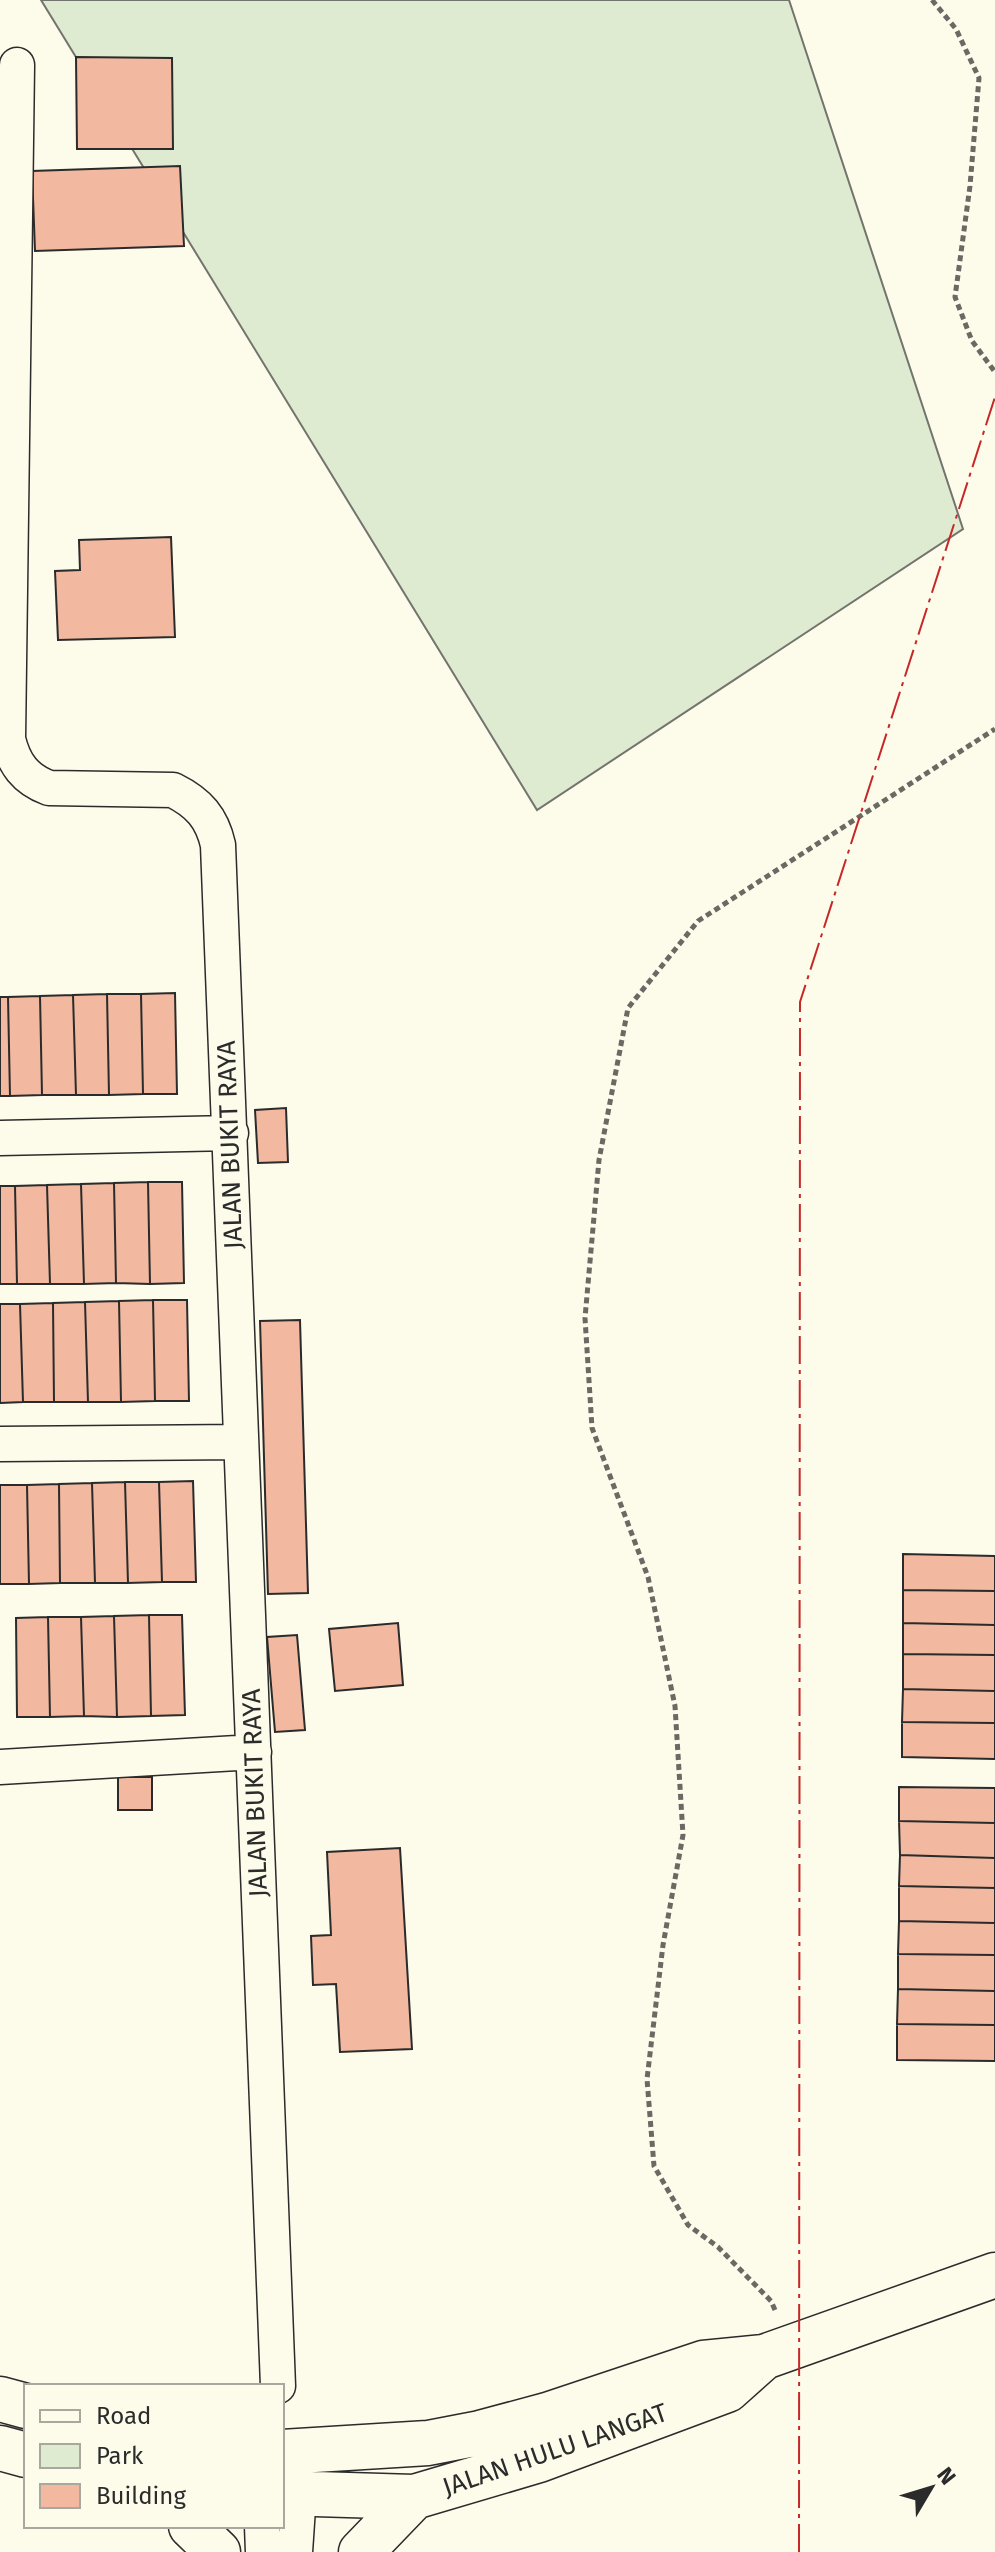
<svg xmlns="http://www.w3.org/2000/svg" width="995" height="2552" viewBox="0 0 995 2552" font-family="'Fira Sans',sans-serif">
	<style>
		.green { fill: #deebd1; stroke: #74746e; stroke-width: 2 }
		.building { fill: #f2b8a0; stroke: #2b2b2b; stroke-width: 2 }
		.lines { fill: none; stroke-linecap: round; stroke-linejoin: round }
		.minor-casing { stroke: #2b2b2b; stroke-width: 37 }
		.secondary-casing { stroke: #2b2b2b; stroke-width: 47 }
		.path { stroke: #6a6964; stroke-width: 5; stroke-dasharray: 6 4; stroke-linecap: butt }
		.minor { stroke: #fdfbea; stroke-width: 34 }
		.secondary { stroke: #fdfbea; stroke-width: 44 }
		.power { stroke: #c62828; stroke-width: 2; stroke-dasharray: 28 6 4 6; stroke-linecap: butt }
		.labels { text-anchor: middle; dominant-baseline: central; stroke-width: 6; stroke-linejoin: round; paint-order: stroke }
		.street-label { font-size: 26px; fill: #2b2b2b; stroke: #fdfbea }
	</style>
	<rect width="100%" height="100%" fill="#fdfbea"/>
	<path class="green" d="M41 0H789L963 529 537 810Z"/>
	<path class="building" d="M76 57 172 58 173 149H77Z
		M180 166 184 246 35 251 32 171Z
		M171 537 175 637 58 640 55 571 80 570 79 540Z
		M175 993 177 1094H143L141 994Z
		M107 994 109 1095H76L73 995Z
		M107 994H141L143 1094 109 1095Z
		M73 995 76 1095H42L40 996Z
		M40 996 42 1095 10 1096 8 997Z
		M0 997H8L10 1096H0Z
		M286 1108 288 1162 258 1163 255 1110Z
		M148 1182 150 1284 116 1283 114 1183Z
		M148 1182H182L184 1283 150 1284Z
		M114 1183 116 1283 84 1284 81 1184Z
		M81 1184 84 1284H50L47 1185Z
		M47 1185 50 1284H17L15 1186Z
		M0 1186H15L17 1284H0Z
		M153 1300 155 1401 121 1402 119 1301Z
		M153 1300H187L189 1401H155Z
		M119 1301 121 1402H88L85 1302Z
		M85 1302 88 1402H54L53 1303Z
		M53 1303 54 1402H23L20 1304Z
		M0 1304H20L23 1402 0 1403Z
		M300 1320 308 1593 268 1594 260 1321Z
		M193 1481 196 1582H162L159 1482Z
		M125 1482 128 1583H95L92 1483Z
		M125 1482H159L162 1582 128 1583Z
		M92 1483 95 1583H60L59 1484Z
		M59 1484 60 1583 29 1584 27 1485Z
		M0 1485H27L29 1584H0Z
		M903 1554 995 1556V1591L903 1590Z
		M903 1590 995 1591V1625L903 1623Z
		M149 1615H182L185 1715 151 1716Z
		M149 1615 151 1716 117 1717 114 1616Z
		M114 1616 117 1717 84 1716 81 1617Z
		M48 1617H81L84 1716 50 1717Z
		M48 1617 50 1717H17L16 1618Z
		M398 1623 403 1685 335 1691 329 1629Z
		M903 1623 995 1625V1655L903 1654Z
		M297 1635 305 1730 275 1732 267 1637Z
		M903 1654 995 1655V1691L903 1689Z
		M903 1689 995 1691V1723L902 1722Z
		M902 1722 995 1723V1759L902 1757Z
		M118 1777H152V1810H118Z
		M899 1787 995 1788V1823L899 1821Z
		M899 1821 995 1823V1858L900 1855Z
		M400 1848 412 2049 340 2052 336 1984 313 1985 311 1936 331 1935 327 1852Z
		M900 1855 995 1858V1888L899 1886Z
		M899 1886 995 1888V1923L899 1921Z
		M899 1921 995 1923V1955L898 1954Z
		M898 1954 995 1955V1991L898 1989Z
		M898 1989 995 1991V2025L897 2024Z
		M897 2024 995 2025V2061L897 2060Z"/>
	<g class="lines">
		<defs>
			<path id="minor" d="M17 65 8 739C14 764 25 779 49 788L173 790C199 803 212 818 218 845L278 2386
				M0 1138 231 1133
				M0 1444 241 1442
				M0 1767 254 1752
				M287 2472 299 2493 295 2552
				M262 2526 263 2552"/>
			<path id="secondary" d="M0 2399 26 2406
				M0 2448 26 2455
				M282 2452 428 2443 480 2433 547 2415 703 2363 764 2357 995 2275
				M282 2493 414 2497 539 2460 727 2390 764 2357
				M191 2526 218 2552
				M361 2552 414 2497"/>
		</defs>
		<use href="#minor" class="minor-casing"/>
		<use href="#secondary" class="secondary-casing"/>
		<path class="path" d="M932 0 956 29 979 78 970 186 955 297 972 341 995 372
			M775 2310 771 2301 718 2247 688 2225 654 2166 647 2079 663 1945 683 1835 675 1706 648 1577 592 1428 585 1318 599 1160 628 1008 698 921 995 729"/>
		<use href="#minor" class="minor"/>
		<use href="#secondary" class="secondary"/>
		<path class="power" d="M799 2552 800 1002 995 397"/>
	</g>
	<g class="labels">
		<g class="street-label">
			<text transform="translate(230 1145) rotate(-92)">JALAN BUKIT RAYA</text>
			<text transform="translate(255 1793) rotate(-92)">JALAN BUKIT RAYA</text>
			<text transform="translate(555 2450) rotate(-19)">JALAN HULU LANGAT</text>
		</g>
	</g>
	<rect x="24" y="2384" width="260" height="144" fill="#fdfbea" stroke="#a9a89e" stroke-width="2"/>
	<rect x="40" y="2410" width="40" height="12" fill="#fdfbea" stroke="#a9a89e" stroke-width="2"/>
	<text x="96" y="2424" font-size="24" fill="#2b2b2b">Road</text>
	<rect x="40" y="2444" width="40" height="24" fill="#deebd1" stroke="#a9a89e" stroke-width="2"/>
	<text x="96" y="2464" font-size="24" fill="#2b2b2b">Park</text>
	<rect x="40" y="2484" width="40" height="24" fill="#f2b8a0" stroke="#a9a89e" stroke-width="2"/>
	<text x="96" y="2504" font-size="24" fill="#2b2b2b">Building</text>
	<g transform="translate(931 2488) rotate(52)" stroke="#fdfbea" stroke-width="6" paint-order="stroke">
	<path d="M0-6L14 30L0 20L-14 30Z" fill="#2b2b2b"/>
	<text y="-12" font-size="22" font-weight="bold" text-anchor="middle" fill="#2b2b2b">N</text>
	</g>
</svg>
